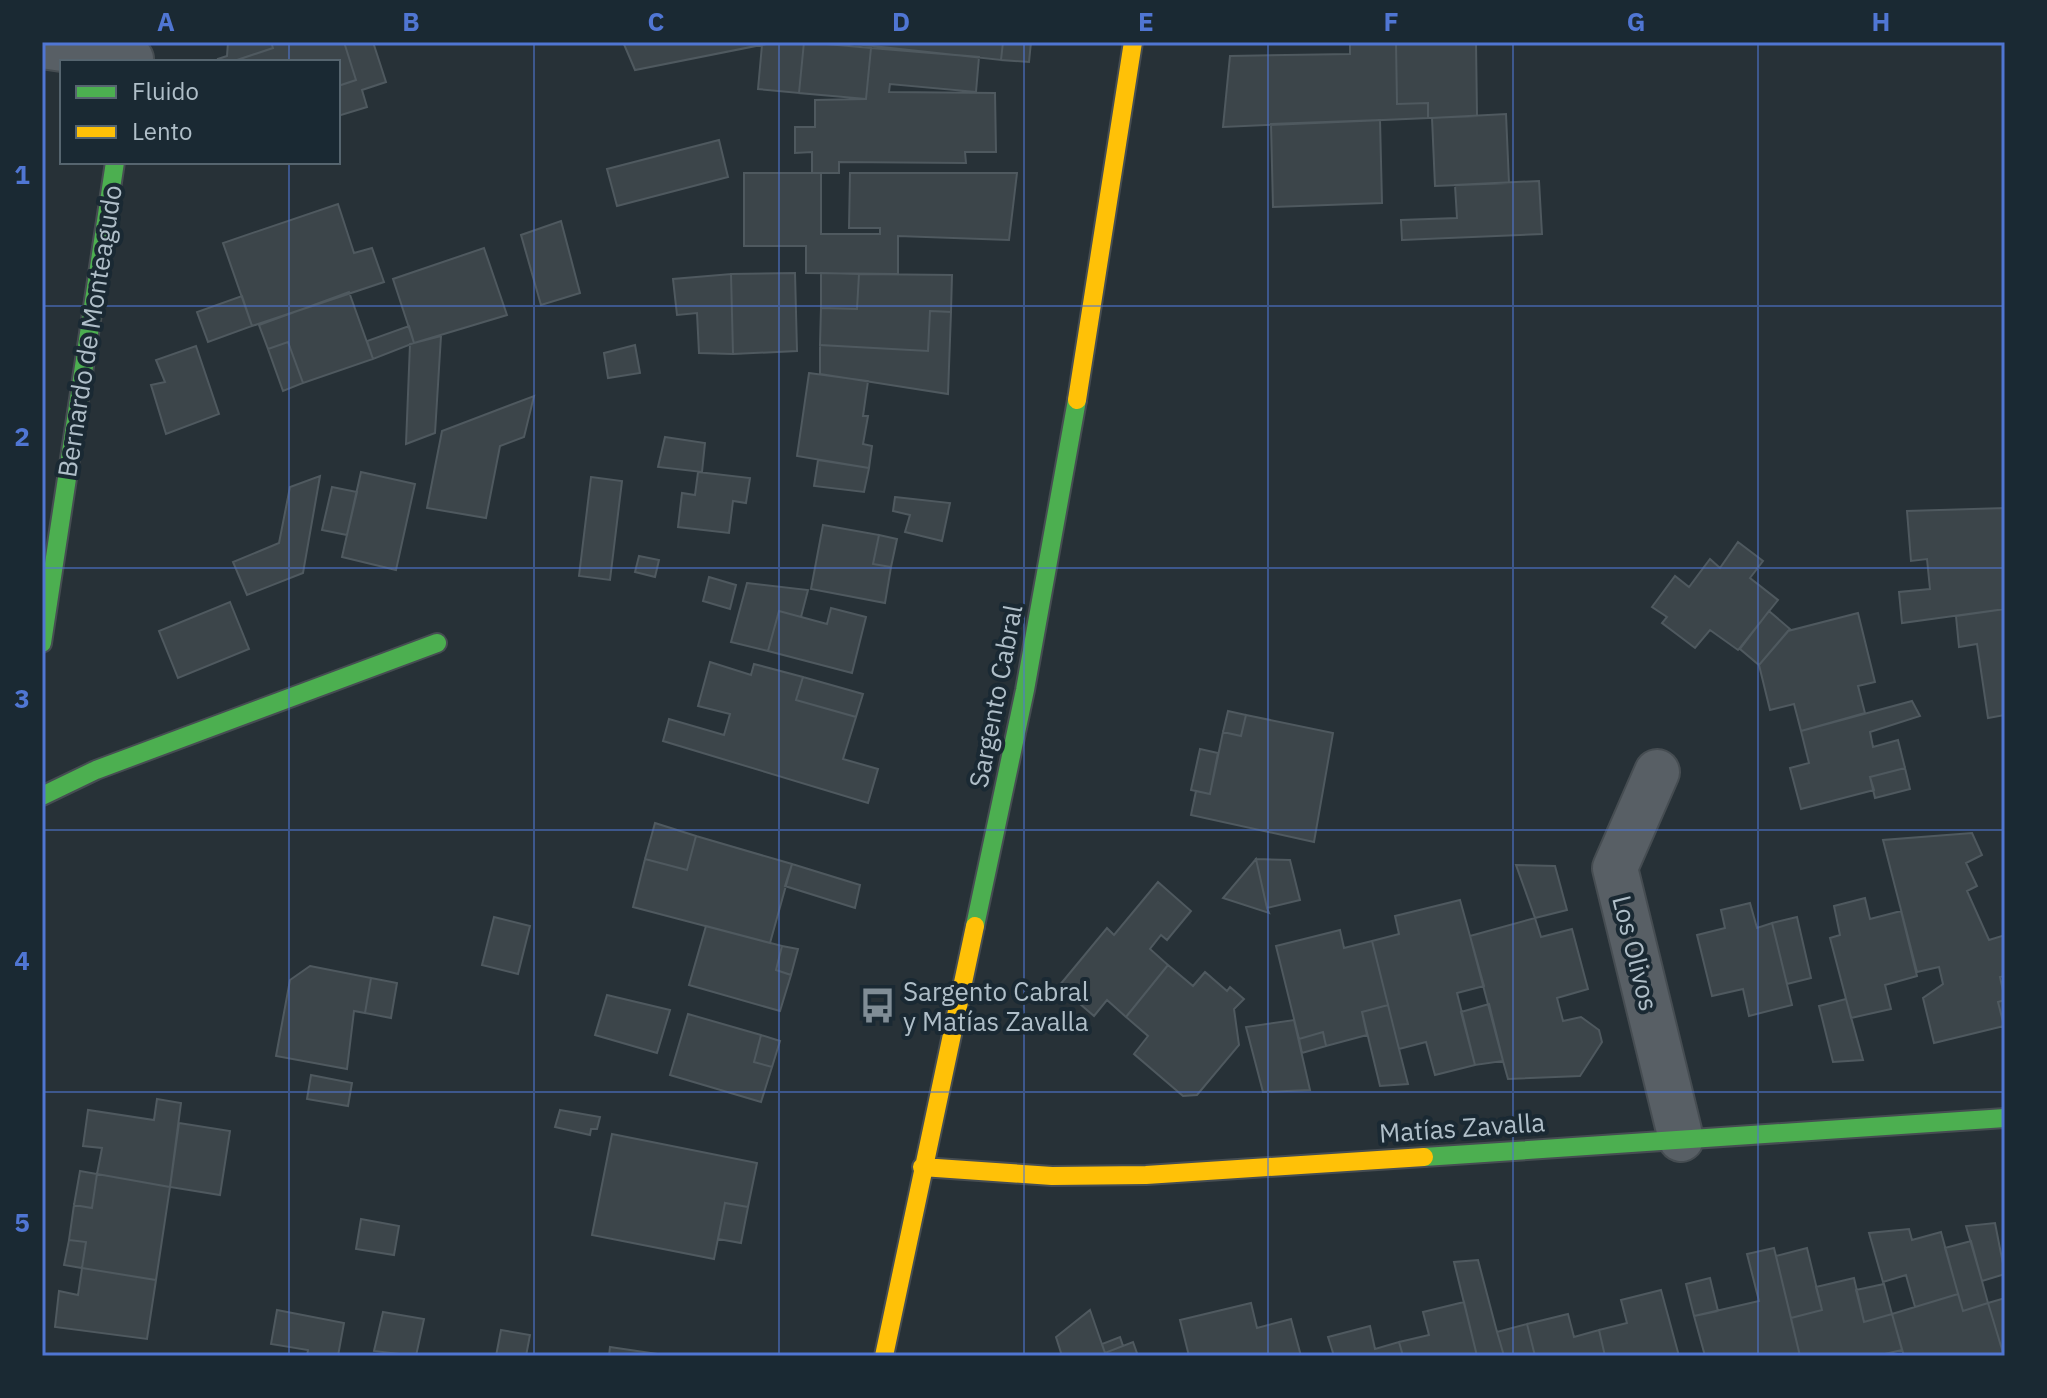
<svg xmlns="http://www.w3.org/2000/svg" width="2047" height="1398" viewBox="0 0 2047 1398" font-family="'IBM Plex Sans',sans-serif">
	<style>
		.building { fill: #3c454a; stroke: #4f595f; stroke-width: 2 }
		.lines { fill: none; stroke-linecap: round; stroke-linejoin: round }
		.street-casing { stroke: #464d52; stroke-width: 48 }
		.fast-casing { stroke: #464d52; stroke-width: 22 }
		.slow-casing { stroke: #464d52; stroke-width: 22 }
		.street { stroke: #585f65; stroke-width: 44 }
		.fast { stroke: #4caf50; stroke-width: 18 }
		.slow { stroke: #ffc107; stroke-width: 18 }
		.grid { fill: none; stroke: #5076d3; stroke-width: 2; stroke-opacity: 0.55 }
		.labels { text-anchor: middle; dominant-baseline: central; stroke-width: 8; stroke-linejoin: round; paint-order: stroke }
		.street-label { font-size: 26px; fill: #b0bfc9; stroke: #1a2933 }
		.poi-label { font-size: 26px; fill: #b0bfc9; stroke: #1a2933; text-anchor: start }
		.neatline { fill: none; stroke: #5076d3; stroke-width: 3 }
		.grid-label { font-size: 26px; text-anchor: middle; font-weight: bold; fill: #5076d3 }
	</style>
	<rect width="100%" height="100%" fill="#273137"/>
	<path class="building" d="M228 42H271L273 48 231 62H219L218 59 227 56Z
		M271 42H344L356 80 338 86V62H231L273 48Z
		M344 42H373L386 82 362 90 367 107 338 116V86L356 80Z
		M623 42H776L635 70Z
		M776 42H804L799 93 758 89 762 45Z
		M804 42 871 48 866 99 799 93Z
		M836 42H1003L1001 60Z
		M1003 42H1031L1029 62 1001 60Z
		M1350 42H1396L1397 104 1428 103V118L1223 127 1230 56 1350 54Z
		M1396 42H1476L1477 116 1428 118V103L1397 104Z
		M871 48 979 57 976 92 890 84 889 92 995 93 996 152H965L966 163 839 162V173H812V152L795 153V127H815V100L866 99Z
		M1506 114 1509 183 1435 186 1432 118Z
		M1380 120 1382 203 1273 207 1271 124Z
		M719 140 728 177 617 206 607 169Z
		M744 173H821V234H880V228H849L850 173H1017L1009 240 898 236V274L806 273V246H744Z
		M1539 181 1542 234 1402 240 1401 220 1457 218 1455 185Z
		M338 204 354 253 372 248 384 282 252 326 223 243Z
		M561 221 580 293 541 305 521 235Z
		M484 248 507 315 414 343 393 279Z
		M795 273 797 351 733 354 731 274Z
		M821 273 859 274 857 309 821 308Z
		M731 274 733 354 699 353 697 313 677 315 673 279Z
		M859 274 952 275 951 312 930 311 928 351 820 345 821 308 857 309Z
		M349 292 373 359 303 383 288 342 268 349 259 325Z
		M242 296 252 326 208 342 197 312Z
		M930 311 951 312 948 394 820 374V345L928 351Z
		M409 326 414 343 373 359 367 341Z
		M441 336 435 433 406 444 410 344Z
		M288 342 303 383 283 391 268 349Z
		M635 345 640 373 608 378 604 353Z
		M196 346 219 414 166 434 151 385 165 382 156 360Z
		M809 373 868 381 863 416H868L863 444 872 446 869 468 797 456Z
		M534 396 524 437 500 446 486 518 427 508 442 431Z
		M665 437 705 443 702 472 658 467Z
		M818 460 869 468 864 492 814 486Z
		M361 472 415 484 396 570 342 557Z
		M698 472 750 478 746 503 733 501 729 533 678 527 682 493 695 495Z
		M320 476 303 573 247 595 233 562 279 543 290 487Z
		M591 477 622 481 610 580 579 576Z
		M332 487 357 492 347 535 322 530Z
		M895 497 950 503 942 541 905 532 910 515 893 511Z
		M2005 508V609L1902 623 1899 592 1930 589 1927 559 1911 561 1907 511Z
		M823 525 879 535 873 564 891 567 885 603 811 589Z
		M879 535 897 539 891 567 873 564Z
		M1738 542 1763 561 1750 578 1778 600 1738 650 1710 630 1695 648 1662 623 1667 617 1652 607 1675 576 1689 587 1710 559 1720 568Z
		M639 556 659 560 655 577 635 572Z
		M709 577 736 585 730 609 703 601Z
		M747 583 808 590 801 617 779 611 768 651 731 642Z
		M230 602 249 649 178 678 159 631Z
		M831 608 866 617 852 673 768 651 779 611 827 624Z
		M2005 609V715L1988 718 1977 644 1959 647 1956 616Z
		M1769 611 1790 629 1759 665 1740 649Z
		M1858 613 1875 682 1858 686 1865 713 1801 731 1794 704 1770 710 1759 665 1788 631Z
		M710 662 751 675 754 664 803 677 796 700 856 717 843 759 878 769 868 803 663 741 669 719 724 735 730 714 698 706Z
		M803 677 863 694 856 717 796 700Z
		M1912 701 1920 716 1870 732 1873 747 1898 740 1905 768 1870 777 1874 790 1801 809 1790 768 1809 763 1801 731Z
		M1228 711 1246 715 1241 736 1223 732Z
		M1246 715 1333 733 1314 842 1191 815 1196 791 1210 794 1223 732 1241 736Z
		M1200 749 1218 753 1210 794 1191 790Z
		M1905 768 1910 789 1875 798 1870 777Z
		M655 823 696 836 687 870 645 859Z
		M1972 833 1982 855 1966 863 1977 886 1967 891 1989 940 2005 935V976L2000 977 2005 1000 1998 1002 2004 1026 1934 1043 1923 998 1943 984 1939 967 1917 972 1883 840Z
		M696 836 792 864 770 943 633 907 645 859 687 870Z
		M1256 859 1290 860 1300 900 1267 908Z
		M1256 859 1267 908 1269 913 1223 898Z
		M792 864 860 885 855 908 785 886Z
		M1516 865 1555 866 1567 910 1535 918Z
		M1158 882 1191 911 1167 940 1161 935 1150 949 1168 965 1126 1017 1107 1000 1094 1016 1059 986 1107 928 1114 935Z
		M1865 898 1870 919 1901 911 1917 976 1885 985 1891 1009 1851 1018 1830 938 1840 935 1834 906Z
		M1460 900 1484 986 1457 993 1475 1065 1435 1075 1426 1042 1399 1049 1372 941 1399 934 1395 916Z
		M1750 903 1757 928 1772 923 1792 1005 1749 1016 1743 989 1712 996 1697 935 1725 928 1721 910Z
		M494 917 530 926 518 974 482 965Z
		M1797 917 1811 978 1787 984 1772 923Z
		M1535 918 1541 937 1572 929 1588 989 1557 998 1563 1021 1581 1017 1599 1030 1602 1042 1580 1076 1508 1079 1503 1061 1470 936Z
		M706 926 782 946 776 970 791 975 780 1011 689 985Z
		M1340 930 1344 948 1372 941 1388 1005 1362 1012 1367 1035 1326 1046 1323 1032 1299 1039 1276 946Z
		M782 946 798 949 791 975 776 970Z
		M1168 965 1193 986 1205 972 1227 991 1230 987 1244 999 1234 1009 1239 1045 1197 1095 1183 1096 1134 1054 1148 1036 1126 1017Z
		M310 966 371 978 365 1013 354 1011 347 1069 276 1056 290 980Z
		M371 978 397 983 391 1018 365 1013Z
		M607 995 670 1010 657 1053 595 1035Z
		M1846 999 1863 1060 1833 1062 1819 1006Z
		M2005 1000V1029L1998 1002Z
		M1489 1004 1503 1061 1475 1065 1461 1012Z
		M1388 1005 1399 1049 1408 1084 1380 1086 1362 1012Z
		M688 1014 761 1035 754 1062 772 1067 761 1102 670 1075Z
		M1294 1020 1310 1090 1263 1092 1246 1027Z
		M1323 1032 1326 1046 1302 1053 1299 1039Z
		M761 1035 780 1041 772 1067 754 1062Z
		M311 1075 352 1083 348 1106 307 1099Z
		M157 1099 181 1103 170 1187 97 1174 102 1148 83 1146 88 1110 154 1120Z
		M560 1110 600 1117 597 1129H591L590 1135 555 1127Z
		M179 1123 230 1131 220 1195 170 1187Z
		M612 1134 757 1163 748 1207 725 1203 714 1259 592 1235Z
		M80 1171 97 1174 92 1208 74 1205Z
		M97 1174 170 1187 156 1280 82 1268 86 1242 69 1240 74 1205 92 1208Z
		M725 1203 748 1207 741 1243 718 1239Z
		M361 1219 399 1226 394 1255 356 1249Z
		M1995 1223 2005 1274 1982 1281 1966 1226Z
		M1909 1229 1912 1240 1941 1232 1958 1294 1915 1307 1906 1275 1883 1282 1869 1233Z
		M69 1240 86 1242 82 1268 64 1265Z
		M1971 1241 1988 1303 1963 1311 1945 1248Z
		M1774 1248 1800 1356H1705L1694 1316 1759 1301 1747 1254Z
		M1807 1248 1822 1310 1791 1318 1776 1256Z
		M1478 1260 1497 1332 1504 1356H1477L1454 1262Z
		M82 1268 156 1280 147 1339 55 1327 59 1291 78 1295Z
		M1710 1278 1718 1311 1694 1316 1686 1284Z
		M1854 1278 1864 1322 1892 1314 1902 1350 1876 1356H1800L1791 1318 1822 1310 1816 1287Z
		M1884 1284 1892 1314 1864 1322 1856 1290Z
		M1661 1290 1679 1356H1605L1599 1330 1627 1323 1621 1300Z
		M1958 1294 1963 1311 1988 1303 2004 1356H1904L1892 1314Z
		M2005 1298V1356H2004L1988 1303Z
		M1464 1302 1477 1356H1403L1399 1342 1429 1335 1423 1312Z
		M1251 1303 1257 1328 1291 1319 1301 1356H1189L1180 1320Z
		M277 1310 344 1323 338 1356H307L308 1350 271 1344Z
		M1090 1310 1105 1353 1133 1342 1138 1356H1062L1056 1337Z
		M383 1312 424 1319 416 1356 374 1351Z
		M1568 1314 1574 1337 1599 1330 1605 1356H1535L1527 1324Z
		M1527 1324 1535 1356H1504L1497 1332Z
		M1370 1326 1375 1349 1399 1342 1403 1356H1334L1328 1337Z
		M501 1330 530 1335 526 1356H496Z
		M1120 1337 1123 1346 1105 1353 1102 1344Z
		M610 1347 671 1356H609Z"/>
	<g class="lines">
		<defs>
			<path id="street" d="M42 46 131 59
				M1657 772 1615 868 1681 1139"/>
			<path id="fast" d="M42 643 115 162
				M42 796 96 770 437 643
				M975 926 1025 690 1077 400
				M1424 1157 2005 1118"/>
			<path id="slow" d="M1077 400 1133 42
				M922 1167 1052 1176 1146 1175 1424 1157
				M884 1356 975 926"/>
		</defs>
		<use href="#street" class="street-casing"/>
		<use href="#fast" class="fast-casing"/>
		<use href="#slow" class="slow-casing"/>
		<use href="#street" class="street"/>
		<use href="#fast" class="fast"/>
		<use href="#slow" class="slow"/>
	</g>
	<path class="grid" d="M289 42V62M534 42V1356M779 42V1356M1024 42V1356M1268 42V1356M1513 42V1356M1758 42V1356M289 162V1356M42 306H2005M42 568H2005M42 830H2005M42 1092H2005"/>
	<defs>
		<symbol id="bus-bare" viewBox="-9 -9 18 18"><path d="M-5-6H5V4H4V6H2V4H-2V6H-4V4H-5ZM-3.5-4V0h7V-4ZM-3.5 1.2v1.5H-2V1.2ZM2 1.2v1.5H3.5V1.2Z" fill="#808d96" stroke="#1a2933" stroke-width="2.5" paint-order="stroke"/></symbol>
	</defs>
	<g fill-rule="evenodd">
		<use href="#bus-bare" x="852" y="980" width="51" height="51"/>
	</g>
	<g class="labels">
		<g class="street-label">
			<text transform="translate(89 331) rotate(-81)">Bernardo de Monteagudo</text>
			<text transform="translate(995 696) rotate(-79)">Sargento Cabral</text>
			<text transform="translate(1636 953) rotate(76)">Los Olivos</text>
			<text transform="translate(1462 1127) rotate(-4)">Matías Zavalla</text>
		</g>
		<g class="poi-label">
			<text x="903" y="991">Sargento Cabral<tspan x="903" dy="30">y Matías Zavalla</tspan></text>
		</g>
	</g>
	<rect width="2047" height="1398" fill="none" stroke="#1a2933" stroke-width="88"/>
	<rect x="60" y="60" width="280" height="104" fill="#1a2933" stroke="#56656f" stroke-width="2"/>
	<rect x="76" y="86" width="40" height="12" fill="#4caf50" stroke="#56656f" stroke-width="2"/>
	<text x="132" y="100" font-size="24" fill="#b0bfc9">Fluido</text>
	<rect x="76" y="126" width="40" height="12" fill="#ffc107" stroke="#56656f" stroke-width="2"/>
	<text x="132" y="140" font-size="24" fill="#b0bfc9">Lento</text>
	<rect x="44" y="44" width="1959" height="1310" class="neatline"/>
	<g class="grid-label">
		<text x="166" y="31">A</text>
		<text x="411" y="31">B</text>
		<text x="656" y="31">C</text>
		<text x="901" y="31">D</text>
		<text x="1146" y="31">E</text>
		<text x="1391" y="31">F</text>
		<text x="1636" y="31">G</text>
		<text x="1881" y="31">H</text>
		<text x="22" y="184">1</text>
		<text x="22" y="446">2</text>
		<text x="22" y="708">3</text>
		<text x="22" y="970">4</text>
		<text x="22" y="1232">5</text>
	</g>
</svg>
